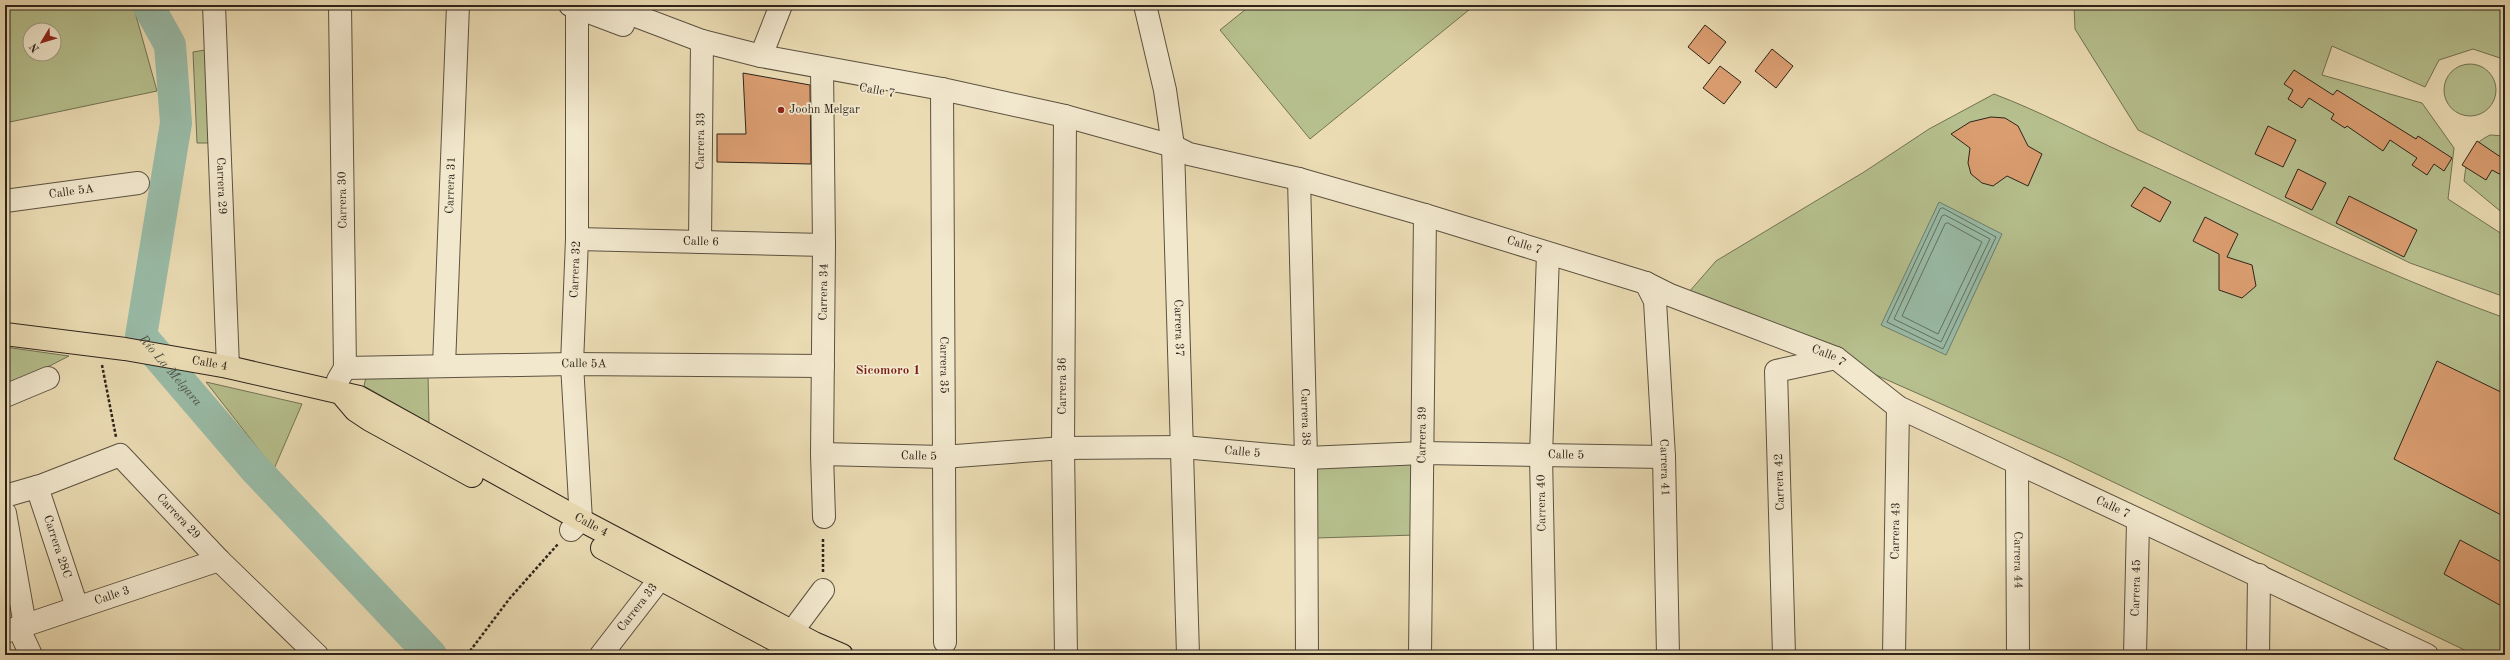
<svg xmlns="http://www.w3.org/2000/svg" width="2510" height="660" viewBox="0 0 2510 660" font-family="'Old Standard TT',serif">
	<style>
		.green { fill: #b6c08e; stroke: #727254; fill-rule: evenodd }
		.water { fill: #99bca8; stroke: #6e7f6f }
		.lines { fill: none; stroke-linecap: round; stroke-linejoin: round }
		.shore { stroke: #637061; stroke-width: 1 }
		.river { stroke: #99bca8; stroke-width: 32 }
		.building { fill: #da9d70; stroke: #2d241a }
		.minor-casing { stroke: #5c5240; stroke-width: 24 }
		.major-casing { stroke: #2d241a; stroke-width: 24 }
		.path { stroke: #2d241a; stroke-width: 2.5; stroke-dasharray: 3 2; stroke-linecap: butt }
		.minor { stroke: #f2e8ce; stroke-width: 22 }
		.major { stroke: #ebdcb4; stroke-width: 22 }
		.poi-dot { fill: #8f2418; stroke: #f2e8ce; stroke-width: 1.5 }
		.labels { text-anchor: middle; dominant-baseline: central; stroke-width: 3.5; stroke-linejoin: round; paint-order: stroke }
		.street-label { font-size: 12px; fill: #2d241a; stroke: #f2e8ce }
		.poi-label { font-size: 12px; fill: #2d241a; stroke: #f2e8ce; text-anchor: start }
		.water-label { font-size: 13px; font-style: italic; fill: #4d5245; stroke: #f2e8ce }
		.neighbourhood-label { font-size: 13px; font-weight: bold; fill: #7a1f14; stroke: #f2e8ce }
	</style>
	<rect width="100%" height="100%" fill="#ebdcb4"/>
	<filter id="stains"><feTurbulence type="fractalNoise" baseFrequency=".005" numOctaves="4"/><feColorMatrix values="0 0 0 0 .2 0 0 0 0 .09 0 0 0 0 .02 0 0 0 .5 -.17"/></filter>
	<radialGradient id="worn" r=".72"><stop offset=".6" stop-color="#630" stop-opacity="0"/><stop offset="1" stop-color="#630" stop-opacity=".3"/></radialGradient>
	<path class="green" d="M5 5H133L157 91 5 123ZM30 30H54V54H30Z
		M1251 5H1475L1310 139 1220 30Z
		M2074 5H2505V62L2503 59 2473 49 2439 60 2425 87 2332 46 2322 75 2422 103 2454 148 2448 199 2505 236V297L2410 263 2138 130 2075 29Z
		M205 50 210 143H197L193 52Z
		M2444 90a26 26 0 1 1 52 0a26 26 0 1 1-52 0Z
		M1994 94C2039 111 2080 133 2124 153 2250 209 2375 271 2505 318V650L2503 655H2475L2063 458 1689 292 1716 261 1864 172 1929 129Z
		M2490 135 2505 136V215L2464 181C2467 158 2468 146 2490 135Z
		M5 347 69 356 32 375 5 384Z
		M428 374 429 423 364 386 366 377Z
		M206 382 302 404 274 469Z
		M1414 464 1416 535 1316 538 1317 467Z"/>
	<path class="water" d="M1939 202 2002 234 1946 355 1881 325Z"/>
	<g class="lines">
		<path class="shore" d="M1943 208 1996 237 1943 349 1887 322 1940 209Z
			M1945 215 1990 239 1941 342 1894 319 1942 216Z
			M1948 223 1982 242 1938 334 1902 316 1945 224Z"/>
		<path class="river" id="s1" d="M148 5 170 45 176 123 141 336 255 469 431 655"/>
	</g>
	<path class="building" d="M1705 25 1726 42 1709 64 1688 47Z
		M1772 49 1793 66 1776 88 1755 71Z
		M1720 66 1741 82 1724 104 1703 88Z
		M2294 70 2333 95 2337 90 2416 139 2418 136 2452 158 2444 171 2434 164 2427 175 2412 165 2417 158 2390 140 2383 151 2347 126 2345 128 2331 119 2334 114 2309 98 2302 108 2288 99 2293 90 2284 84Z
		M743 73 810 85 811 164 717 162V134H746Z
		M1991 117 2005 118 2018 126 2028 146 2042 154 2028 186 2007 176 1993 186 1982 183 1971 174 1968 163 1970 148 1951 134 1970 122Z
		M2268 126 2296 140 2283 167 2255 154Z
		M2477 141 2505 160V177L2492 170 2486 180 2462 165Z
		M2298 169 2326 183 2312 210 2285 197Z
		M2144 187 2171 202 2160 222 2131 206Z
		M2349 196 2417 230 2404 257 2336 223Z
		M2205 217 2238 234 2227 257 2252 265 2256 286 2242 298 2219 290V254L2193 241Z
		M2437 361 2505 394V517L2394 459Z
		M2460 540 2505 564V608L2444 574Z"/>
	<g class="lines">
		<defs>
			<g id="minor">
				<path id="s2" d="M214 5 228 367"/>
				<path d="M570 5 623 25"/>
				<path id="s3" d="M607 5 702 41 761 56 942 89 1065 116 1173 146 1189 154 1299 179 1425 215 1646 283 1670 295 1836 358 1898 407 2427 655"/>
				<path id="s4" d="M1145 5 1165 90 1173 146 1188 655"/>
				<path d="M761 56 781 5"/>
				<path d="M822 68 824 245 822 454 824 517"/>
				<path id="s5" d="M942 89 945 642"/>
				<path d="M1065 116 1063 448 1066 655"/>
				<path id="s6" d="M1299 179 1306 458 1307 655"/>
				<path id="s7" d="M5 201 138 183"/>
				<path id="s8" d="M577 239 824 245"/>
				<path id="s9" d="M700 242 702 41"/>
				<path id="s10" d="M1646 283 1655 301 1664 457 1668 655"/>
				<path id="s11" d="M444 366 458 5"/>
				<path id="s12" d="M345 368 572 364 823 366"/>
				<path d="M338 380 345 368 340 5"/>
				<path d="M5 396 48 378"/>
				<path id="s13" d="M822 454 943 457 1063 448 1183 447 1306 458 1423 453 1664 457"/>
				<path id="s14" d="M2017 464 2018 655"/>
				<path id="s15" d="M37 487 77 607"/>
				<path id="s16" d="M5 496 43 485 120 455 219 560 317 655"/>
				<path d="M5 513 25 625"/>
				<path id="s17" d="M571 530 581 520 572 364 577 239V5"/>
				<path d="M18 627 31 655"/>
				<path id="s18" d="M5 632 219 560"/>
				<path d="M782 645 823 590"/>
				<path id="s19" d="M601 655 659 580"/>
				<path id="s20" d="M1420 655 1425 215"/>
				<path d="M1545 655 1541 455 1548 254"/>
				<path d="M1784 655 1776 371 1836 358"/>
				<path id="s21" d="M1894 655 1898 407"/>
				<path id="s22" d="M2135 655 2138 522"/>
				<path d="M2258 655 2259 575"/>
			</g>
			<g id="major">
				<path id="s23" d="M5 334 125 349 228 367 359 397 581 520 814 643 842 655"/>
				<path d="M344 397 355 410 370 420 472 476"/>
				<path d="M602 548 803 655"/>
			</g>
		</defs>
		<use href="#minor" class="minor-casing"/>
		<use href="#major" class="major-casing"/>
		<path class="path" d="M102 365 116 437
			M823 572V537
			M467 655 510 598 558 544"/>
		<use href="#minor" class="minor"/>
		<use href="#major" class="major"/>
	</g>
	<circle class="poi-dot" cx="781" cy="110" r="4"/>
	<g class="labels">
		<g class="street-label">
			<text transform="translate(877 91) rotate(10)">Calle 7</text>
			<text stroke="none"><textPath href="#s9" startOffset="101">Carrera 33</textPath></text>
			<text stroke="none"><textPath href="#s11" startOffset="181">Carrera 31</textPath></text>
			<text stroke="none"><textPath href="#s2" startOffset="181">Carrera 29</textPath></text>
			<text stroke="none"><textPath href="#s7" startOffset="67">Calle 5A</textPath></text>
			<text transform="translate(343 200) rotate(-91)">Carrera 30</text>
			<text stroke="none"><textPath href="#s8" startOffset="124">Calle 6</textPath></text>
			<text stroke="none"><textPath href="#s3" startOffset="950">Calle 7</textPath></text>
			<text stroke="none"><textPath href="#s17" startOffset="265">Carrera 32</textPath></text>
			<text transform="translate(824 292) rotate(-89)">Carrera 34</text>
			<text stroke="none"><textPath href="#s4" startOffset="326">Carrera 37</textPath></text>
			<text stroke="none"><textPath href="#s3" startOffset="1274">Calle 7</textPath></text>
			<text stroke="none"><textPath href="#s23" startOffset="207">Calle 4</textPath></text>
			<text stroke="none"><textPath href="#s12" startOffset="239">Calle 5A</textPath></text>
			<text stroke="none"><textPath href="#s5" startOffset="276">Carrera 35</textPath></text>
			<text transform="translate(1063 386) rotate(-90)">Carrera 36</text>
			<text stroke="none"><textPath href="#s6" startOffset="238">Carrera 38</textPath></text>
			<text stroke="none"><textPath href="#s20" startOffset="220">Carrera 39</textPath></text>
			<text stroke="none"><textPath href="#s13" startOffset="421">Calle 5</textPath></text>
			<text stroke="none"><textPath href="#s13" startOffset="745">Calle 5</textPath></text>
			<text stroke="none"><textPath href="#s13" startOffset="97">Calle 5</textPath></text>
			<text stroke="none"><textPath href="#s10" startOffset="187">Carrera 41</textPath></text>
			<text transform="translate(1780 482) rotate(-92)">Carrera 42</text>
			<text transform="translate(1542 503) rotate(-91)">Carrera 40</text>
			<text stroke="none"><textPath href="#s3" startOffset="1598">Calle 7</textPath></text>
			<text stroke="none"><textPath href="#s16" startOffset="207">Carrera 29</textPath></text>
			<text stroke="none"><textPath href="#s23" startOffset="625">Calle 4</textPath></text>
			<text stroke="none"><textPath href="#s21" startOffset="124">Carrera 43</textPath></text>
			<text stroke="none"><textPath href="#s15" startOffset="63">Carrera 28C</textPath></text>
			<text stroke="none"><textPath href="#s14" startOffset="96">Carrera 44</textPath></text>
			<text stroke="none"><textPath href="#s22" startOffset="67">Carrera 45</textPath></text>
			<text stroke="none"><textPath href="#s18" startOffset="113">Calle 3</textPath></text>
			<text stroke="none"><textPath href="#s19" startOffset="60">Carrera 33</textPath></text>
		</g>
		<g class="poi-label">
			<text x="789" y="110">Joohn Melgar</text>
		</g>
		<g class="water-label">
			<text stroke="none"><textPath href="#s1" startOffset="385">Río La Melgara</textPath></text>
		</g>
		<g class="neighbourhood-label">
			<text x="888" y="370">Sicomoro 1</text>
		</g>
	</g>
	<rect width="2510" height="660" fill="none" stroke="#ebdcb4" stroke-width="20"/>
	<rect x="6" y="6" width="2498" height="648" fill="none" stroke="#2d241a" stroke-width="2"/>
	<rect x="10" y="10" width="2490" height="640" fill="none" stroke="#2d241a"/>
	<g transform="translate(42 42) rotate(232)"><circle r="19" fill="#f2e8ce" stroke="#a39a86"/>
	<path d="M0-3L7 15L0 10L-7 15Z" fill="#8f2418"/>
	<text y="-6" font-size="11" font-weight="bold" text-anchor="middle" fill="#2d241a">N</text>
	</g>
	<rect width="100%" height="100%" filter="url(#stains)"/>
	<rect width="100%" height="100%" fill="url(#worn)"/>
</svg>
